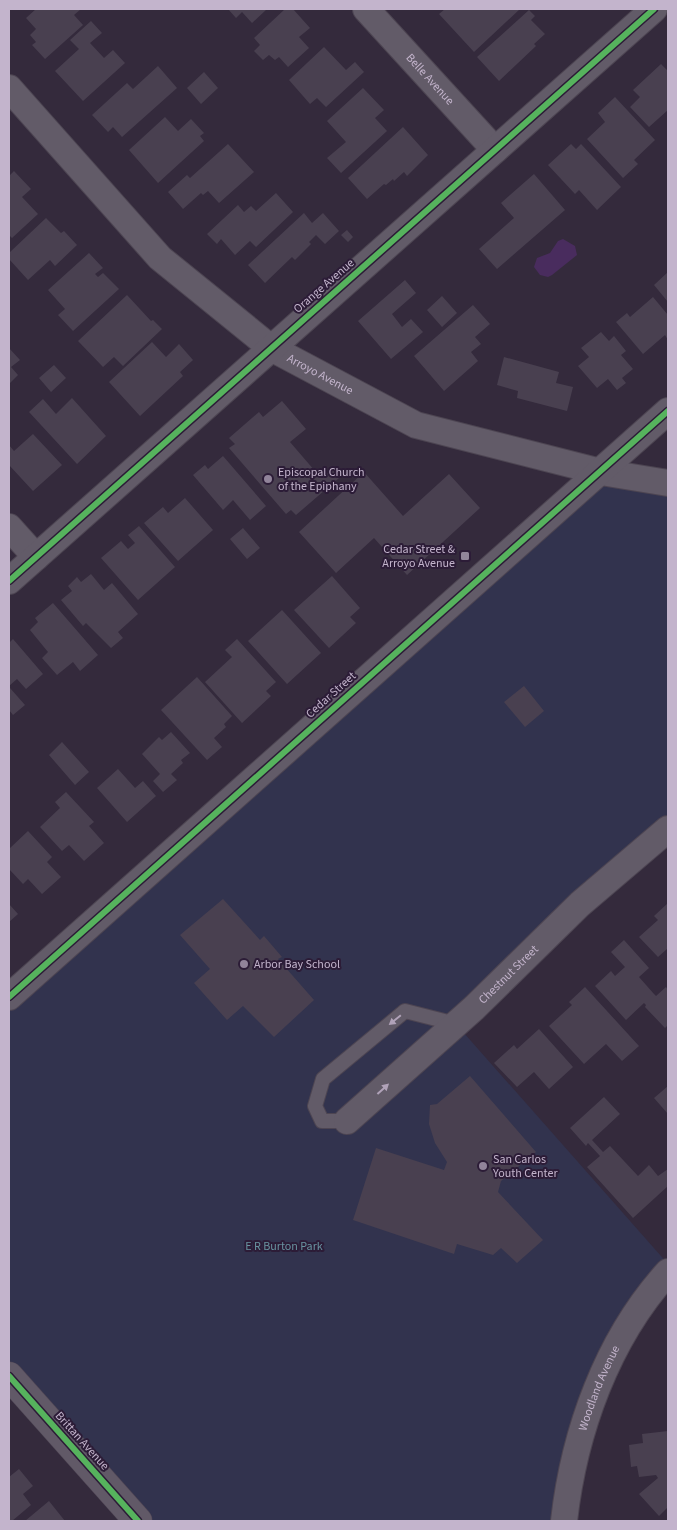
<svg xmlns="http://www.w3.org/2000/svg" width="677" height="1530" viewBox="0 0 677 1530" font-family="'Source Sans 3',sans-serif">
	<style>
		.green { fill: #32334e }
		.water { fill: #492c5e }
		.building { fill: #494050 }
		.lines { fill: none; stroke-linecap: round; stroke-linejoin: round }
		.service-casing { stroke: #4d4552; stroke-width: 16 }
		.minor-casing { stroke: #4d4552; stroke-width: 28 }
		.secondary-casing { stroke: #4e4554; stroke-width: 29 }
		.service { stroke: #625b68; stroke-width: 14 }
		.minor { stroke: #625b68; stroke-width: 26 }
		.secondary { stroke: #615967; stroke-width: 28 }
		.cycleway-casing { stroke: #2c1c37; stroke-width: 9 }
		.cycleway { stroke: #56b35d; stroke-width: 6 }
		.oneway { fill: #b0a2b8 }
		.poi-dot { fill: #91849a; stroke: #2c1c37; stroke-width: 2 }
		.labels { text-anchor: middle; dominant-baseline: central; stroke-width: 4; stroke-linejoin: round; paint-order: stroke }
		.street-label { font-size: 12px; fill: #c3b4cc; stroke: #2c1c37 }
		.poi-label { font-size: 12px; fill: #c3b4cc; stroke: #2c1c37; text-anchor: start }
		.park-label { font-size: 12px; fill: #6893a0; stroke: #2c1c37 }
	</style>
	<rect width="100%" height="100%" fill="#342a3c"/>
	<path class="green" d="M601 472 668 483V829L456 1024 668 1264 633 1319 564 1521H138L9 1376V997Z"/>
	<path class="water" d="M563 239 575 246 577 255 552 275 548 277 540 275 534 267 537 258 550 253 558 241Z"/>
	<path class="building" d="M36 9H81L74 15 83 25 45 59 32 45 36 42 30 35 36 29 26 18Z
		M228 9H267L252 23 242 12 236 18Z
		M285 9H293L310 28 299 37 309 48 288 67 279 57 275 60 269 55 263 60 254 51 260 45 254 38Z
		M445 9H520L474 52 439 14Z
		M529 10 535 16 531 20 545 34 534 44 536 46 499 81 477 57Z
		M91 21 102 33 90 43 104 58 113 50 125 63 83 101 55 71 79 49 70 40Z
		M324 47 346 70 355 62 364 72 326 107 317 98 310 104 289 80Z
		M661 64 668 71V110L649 127 630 107 640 97 633 90Z
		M158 66 177 88 122 137 113 127 108 132 92 115 127 83 133 89Z
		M204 72 218 88 201 104 187 88Z
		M363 88 384 110 375 118 387 131 341 173 327 158 346 142 327 121Z
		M615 97 655 140 634 160 638 164 623 178 587 139 605 122 598 113Z
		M165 117 178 131 191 119 204 133 200 136 204 141 158 183 129 150Z
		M403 127 428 155 407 176 404 172 394 181 393 179 386 185 384 184 367 199 348 178Z
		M228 144 254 172 219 203 208 191 203 195 201 193 183 209 168 192 187 175 190 178Z
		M571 144 576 149 581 144 621 187 597 210 579 190 575 194 548 165Z
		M14 171 31 189 22 197 38 214 12 238 9 235V176Z
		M534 174 565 210 497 269 479 249 514 218 501 203Z
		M276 193 293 212 256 247 250 241 235 255 221 239 217 244 207 234 238 205 244 212 251 206 256 211Z
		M304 213 312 223 323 213 339 231 325 244 316 235 309 242 311 244 295 260 292 257 265 283 248 265Z
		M46 218 61 233 64 231 77 245 55 266 50 260 28 280 9 259V253Z
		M347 230 353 237 348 242 341 235Z
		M89 253 103 268 95 274 98 277 103 273 119 289 73 331 58 315 65 309 48 290Z
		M668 272V302L654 285Z
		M405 280 416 293 392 314 402 327 411 319 423 332 391 359 358 321Z
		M127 295 151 321 153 320 162 329 123 366 114 357 103 367 78 341Z
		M442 296 457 313 442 327 427 310Z
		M653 297 668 315V340L665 335 643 354 616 322 627 313 630 317Z
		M473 305 490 324 475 337 481 344 471 352 478 361 444 391 414 356Z
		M601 332 609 341 614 336 626 351 621 355 633 369 622 378 626 383 617 390 608 379 597 388 578 366 589 357 581 348Z
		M152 342 166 357 179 344 193 360 180 372 183 376 140 416 109 382Z
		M9 348 20 360 11 367 18 375 9 384Z
		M504 357 559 372 556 383 573 387 567 411 517 398 518 391 497 385Z
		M54 365 66 378 51 392 39 378Z
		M72 398 106 436 77 464 29 412 43 399 56 414Z
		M282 401 306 429 290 442 321 478 332 469 339 478 296 515 291 510 286 514 229 448 235 444 229 438 259 412 263 417Z
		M33 434 62 465 33 491 9 465V445L14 451Z
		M223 456 266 506 250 520 233 500 223 510 193 475 205 465 208 469Z
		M364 472 403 516 449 474 480 508 407 575 374 538 336 573 299 532Z
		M185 498 213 530 178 561 144 523 163 507 168 513Z
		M139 526 175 567 138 600 101 558 121 541 128 549 135 543 128 535Z
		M243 528 260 548 247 559 230 539Z
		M91 574 104 590 112 583 138 614 118 632 123 638 111 648 86 623 83 626 61 600 72 591 68 586 77 577 81 582Z
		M332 576 360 608 350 617 356 623 329 648 294 610Z
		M53 603 98 655 80 671 73 662 57 675 42 658 48 652 30 630 38 622 35 618Z
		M282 610 321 653 287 684 248 641Z
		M13 639 43 674 26 689 17 679 9 686V643Z
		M237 639 276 682 266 691 271 696 242 723 205 682 232 657 225 650Z
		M197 677 232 716 224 724 226 727 214 738 222 747 207 760 161 710Z
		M524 686 544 711 525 727 504 702Z
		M10 688 25 705 13 715 9 710Z
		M171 732 190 753 181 760 183 763 171 774 177 780 163 792 153 781 160 774 142 754 159 737 162 740Z
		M62 742 89 772 75 785 49 755Z
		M118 769 135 788 143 781 156 796 127 822 97 788Z
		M66 792 94 822 89 826 104 843 84 861 69 845 62 851 40 827 60 808 55 802Z
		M28 831 52 857 47 862 61 877 42 894 28 879 23 884 9 869V849Z
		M223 899 260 940 264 936 282 957 278 959 314 1000 274 1037 243 1006 227 1020 194 983 210 969 180 935Z
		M668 903V950L667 949 658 957 639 937 658 920 654 916Z
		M9 904 18 914 9 922Z
		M624 940 649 968 639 977 654 994 656 996 666 987 668 990V1025L665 1028 645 1007 646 1005 644 1003 626 1020 595 986 611 971 615 976 625 967 611 952Z
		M585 987 639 1046 622 1061 606 1044 584 1064 549 1026 572 1005 569 1002Z
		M539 1029 573 1067 549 1089 534 1072 517 1087 494 1063 514 1045 517 1049Z
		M470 1076 536 1152 501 1181 498 1192 543 1240 517 1263 501 1248 493 1255 457 1244 454 1254 353 1220 376 1148 444 1170 447 1162 435 1143 429 1124 430 1105 437 1104Z
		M668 1086V1114L654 1098Z
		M604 1097 620 1114 592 1140 603 1152 610 1146 638 1176 649 1165 658 1176 668 1169V1186L633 1218 587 1167 600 1156 588 1143 586 1146 570 1128Z
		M668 1431V1507L659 1516 639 1494 658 1478 656 1475 639 1477 637 1466 631 1467 629 1445 643 1443 642 1434Z
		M19 1469 33 1486 23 1494 31 1505 12 1521H9V1477Z
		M49 1501 65 1521H25Z"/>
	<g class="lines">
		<defs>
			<path id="service" d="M347 1121H322L315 1106 323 1079 405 1011 456 1024"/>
			<g id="minor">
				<path id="s1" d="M366 9 495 150"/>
				<path id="s2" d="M9 88 160 258 271 348 416 425 601 472 668 483"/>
				<path d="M9 527 36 557"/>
				<path d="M9 581 654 9"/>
				<path d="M9 997 668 411"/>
				<path id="s3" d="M347 1121 474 1008 580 904 668 829"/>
				<path id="s4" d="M564 1521C574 1432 607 1339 668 1272"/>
			</g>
			<path id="secondary" d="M9 1376 138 1521"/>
		</defs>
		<use href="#service" class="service-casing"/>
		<use href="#minor" class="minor-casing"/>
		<use href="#secondary" class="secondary-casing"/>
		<use href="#service" class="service"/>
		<use href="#minor" class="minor"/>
		<use href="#secondary" class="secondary"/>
		<defs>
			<path id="cycleway" d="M9 581 654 9
				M9 997 668 411
				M9 1376 138 1521"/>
		</defs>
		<use href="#cycleway" class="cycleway-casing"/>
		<use href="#cycleway" class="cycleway"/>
	</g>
	<defs><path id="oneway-solid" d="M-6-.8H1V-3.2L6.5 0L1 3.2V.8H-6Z" transform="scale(1.25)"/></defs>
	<g class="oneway">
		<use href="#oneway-solid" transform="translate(395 1020) rotate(141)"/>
		<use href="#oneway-solid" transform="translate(383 1089) rotate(-42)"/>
	</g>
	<g class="poi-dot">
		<circle cx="268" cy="479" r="5"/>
		<rect x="460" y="551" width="10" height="10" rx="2.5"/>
		<circle cx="244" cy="964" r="5"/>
		<circle cx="483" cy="1166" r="5"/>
	</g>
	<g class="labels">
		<g class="street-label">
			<text stroke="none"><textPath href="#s1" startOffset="95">Belle Avenue</textPath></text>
			<text transform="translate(324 286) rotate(-41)">Orange Avenue</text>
			<text stroke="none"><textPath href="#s2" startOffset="426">Arroyo Avenue</textPath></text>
			<text transform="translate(331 695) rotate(-42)">Cedar Street</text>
			<text stroke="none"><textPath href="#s3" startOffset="218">Chestnut Street</textPath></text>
			<text stroke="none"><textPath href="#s4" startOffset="138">Woodland Avenue</textPath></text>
			<text transform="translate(82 1441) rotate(48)">Brittan Avenue</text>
		</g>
		<g class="poi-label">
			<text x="278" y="472">Episcopal Church<tspan x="278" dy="14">of the Epiphany</tspan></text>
			<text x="455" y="549" text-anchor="end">Cedar Street &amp;<tspan x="455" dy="14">Arroyo Avenue</tspan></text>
			<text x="254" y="964">Arbor Bay School</text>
			<text x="493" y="1159">San Carlos<tspan x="493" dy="14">Youth Center</tspan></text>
		</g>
		<g class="park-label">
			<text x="284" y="1246">E R Burton Park</text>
		</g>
	</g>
	<rect width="677" height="1530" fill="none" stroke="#c3b4cc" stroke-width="20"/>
</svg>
